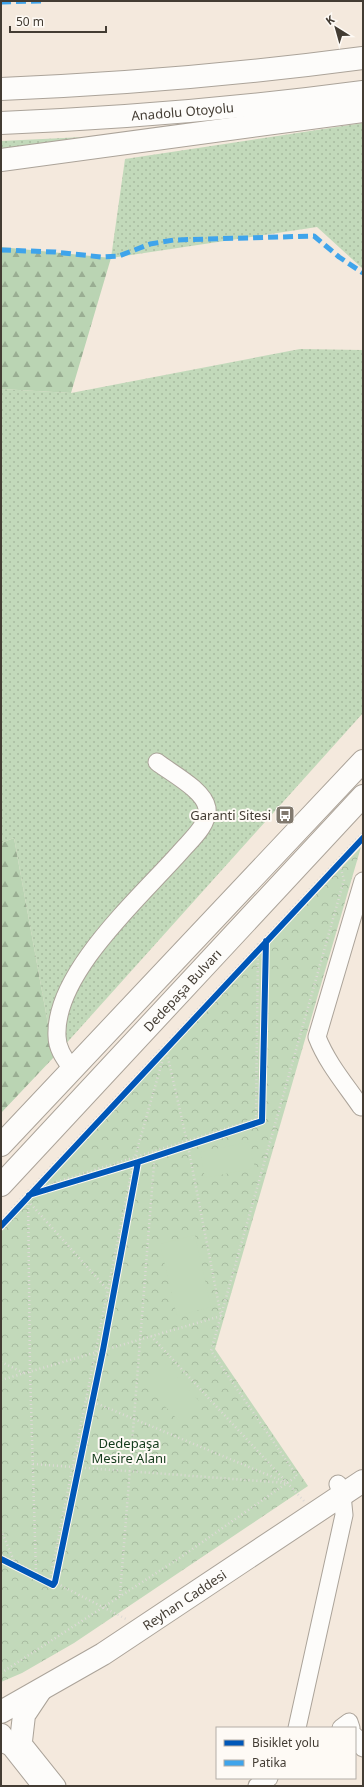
<svg xmlns="http://www.w3.org/2000/svg" width="364" height="1787" viewBox="0 0 364 1787" font-family="'Noto Sans',sans-serif">
	<style>
		.grass { fill: url(#grass-dots) }
		.forest { fill: url(#forest-firs) }
		.park { fill: url(#park-crowns) }
		.garden { fill: #c2d9ba }
		.lines { fill: none; stroke-linecap: round; stroke-linejoin: round }
		.minor-casing { stroke: #aba399; stroke-width: 19 }
		.major-casing { stroke: #aba399; stroke-width: 24 }
		.highway-casing { stroke: #aba399; stroke-width: 24 }
		.path { stroke: #dddad6; stroke-width: 2.5; stroke-dasharray: 1 3; stroke-linecap: butt }
		.minor { stroke: #fdfcfa; stroke-width: 17 }
		.major { stroke: #fdfcfa; stroke-width: 22 }
		.highway { stroke: #fdfcfa; stroke-width: 22 }
		.quiet { stroke: #3fa4eb; stroke-width: 5; stroke-dasharray: 10 5; stroke-linecap: butt }
		.cycleway-casing { stroke: #fefaf5; stroke-width: 8 }
		.cycleway { stroke: #0057b8; stroke-width: 6 }
		.labels { text-anchor: middle; dominant-baseline: central; stroke-width: 4; stroke-linejoin: round; paint-order: stroke }
		.street-label { font-size: 13px; fill: #433c33; stroke: #fefaf5 }
		.poi-label { font-size: 13px; fill: #433c33; stroke: #fefaf5; text-anchor: end }
		.park-label { font-size: 13px; fill: #133b1b; stroke: #fefaf5 }
	</style>
	<defs>
		<pattern id="grass-dots" width="8" height="8" patternUnits="userSpaceOnUse"><rect width="8" height="8" fill="#c2d9ba"/><path d="M2 2h.1M6 6h.1" fill="none" stroke="#a8bba0" stroke-width="1.8" stroke-linecap="round"/></pattern>
		<pattern id="forest-firs" width="22" height="20" patternUnits="userSpaceOnUse"><rect width="22" height="20" fill="#bad4b3"/><path d="M5 1l3.5 6h-7zM16 11l3.5 6h-7z" fill="#99ad92"/></pattern>
		<pattern id="park-crowns" width="20" height="18" patternUnits="userSpaceOnUse"><rect width="20" height="18" fill="#c2d9ba"/><path d="M2 6a3 3 0 1 1 6 0M12 15a3 3 0 1 1 6 0" fill="none" stroke="#a8bba0"/></pattern>
	</defs>
	<rect width="100%" height="100%" fill="#f4e9dd"/>
	<path class="grass" d="M363 123V269L317 227 111 258 125 159Z
		M84 137 1 149V141Z
		M300 349 363 350V713L54 1057 14 838 1 843V389L71 393Z"/>
	<path class="forest" d="M1 247 111 258 71 393 1 389Z
		M14 838 54 1057 1 1113V843Z"/>
	<path class="park" d="M361 847 215 1349 308 1486 74 1643 22 1673 1 1682V1232L63 1162Z"/>
	<path class="garden" d="M249 1142 255 1168 205 1178 200 1152Z
		M195 1235 211 1307 177 1316 160 1244Z
		M165 1364 202 1404 181 1423 144 1384Z"/>
	<g class="lines">
		<defs>
			<path id="minor" d="M72 1069C65 1059 57 1049 57 1036 54 972 143 895 183 849 192 839 209 824 207 808 204 790 171 773 157 762
				M361 1107C346 1085 327 1063 317 1037L363 881
				M297 1728 344 1515 342 1495 338 1484
				M341 1728 349 1722 351 1728
				M355 1736 363 1748
				M21 1741 57 1786
				M7 1743 41 1786
				M257 1786 269 1778"/>
			<g id="major">
				<path d="M1 1145 363 761"/>
				<path id="s1" d="M1 1185 363 796"/>
				<path id="s2" d="M1 1712 103 1654 363 1481"/>
				<path d="M1 1735 7 1743"/>
				<path d="M21 1741 24 1715 40 1691"/>
			</g>
			<g id="highway">
				<path d="M1 89C122 84 243 74 363 58"/>
				<path id="s3" d="M1 123C122 118 243 108 363 92"/>
				<path d="M1 160 363 111"/>
			</g>
		</defs>
		<use href="#minor" class="minor-casing"/>
		<use href="#major" class="major-casing"/>
		<use href="#highway" class="highway-casing"/>
		<path class="path" d="M28 1201 107 1289
			M1 1220 363 832
			M151 1336 304 1501
			M1 1362 24 1373
			M1 1380 221 1316 188 1146 166 1049
			M86 1399 285 1482
			M33 1464 287 1483
			M1 1530 14 1561
			M1 1555 50 1580 133 1164 166 1048
			M36 1573 30 1371 28 1191 256 1119 258 943
			M50 1580 126 1619
			M120 1595 155 1151
			M1 1673 178 1559 297 1476 211 1351 344 880 338 858"/>
		<use href="#minor" class="minor"/>
		<use href="#major" class="major"/>
		<use href="#highway" class="highway"/>
		<path class="quiet" d="M1 2 41 1
			M1 250 55 252 101 257 119 256 150 244 174 240 314 236 339 257 363 273"/>
		<defs>
			<path id="cycleway" d="M138 1162 262 1121 266 941
				M1 1226 363 838
				M1 1559 53 1585 55 1582 103 1350 138 1162 29 1195"/>
		</defs>
		<use href="#cycleway" class="cycleway-casing"/>
		<use href="#cycleway" class="cycleway"/>
	</g>
	<defs>
		<symbol id="bus-square" viewBox="-11 -11 22 22"><rect x="-9" y="-9" width="18" height="18" rx="4" fill="#81796e" stroke="#fefaf5"/><path d="M-5-6H5V4H4V6H2V4H-2V6H-4V4H-5ZM-3.5-4V0h7V-4ZM-3.5 1.2v1.5H-2V1.2ZM2 1.2v1.5H3.5V1.2Z" fill="#fff"/></symbol>
	</defs>
	<g fill-rule="evenodd">
		<use href="#bus-square" x="274" y="804" width="22" height="22"/>
	</g>
	<g class="labels">
		<g class="street-label">
			<text stroke="none"><textPath href="#s3" startOffset="182">Anadolu Otoyolu</textPath></text>
			<text stroke="none"><textPath href="#s1" startOffset="266">Dedepaşa Bulvarı</textPath></text>
			<text stroke="none"><textPath href="#s2" startOffset="215">Reyhan Caddesi</textPath></text>
		</g>
		<g class="poi-label">
			<text x="271" y="815">Garanti Sitesi</text>
		</g>
		<g class="park-label">
			<text x="129" y="1443">Dedepaşa<tspan x="129" dy="15">Mesire Alanı</tspan></text>
		</g>
	</g>
	<rect width="364" height="1787" fill="none" stroke="#433c33" stroke-width="4"/>
	<rect x="216" y="1727" width="140" height="52" fill="#fefaf5" stroke="#b3aea7"/>
	<rect x="224" y="1740" width="20" height="6" fill="#0057b8" stroke="#b3aea7"/>
	<text x="252" y="1747" font-size="12" fill="#433c33">Bisiklet yolu</text>
	<rect x="224" y="1760" width="20" height="6" fill="#3fa4eb" stroke="#b3aea7"/>
	<text x="252" y="1767" font-size="12" fill="#433c33">Patika</text>
	<g transform="translate(336 28) rotate(323)" stroke="#fefaf5" stroke-width="3" paint-order="stroke">
	<path d="M0-3L7 15L0 10L-7 15Z" fill="#433c33"/>
	<text y="-6" font-size="11" font-weight="bold" text-anchor="middle" fill="#433c33">K</text>
	</g>
	<path d="M10 26v6h96v-6" fill="none" stroke="#433c33" stroke-width="2"/>
	<text x="16" y="26" font-size="12" fill="#433c33" stroke="#fefaf5" stroke-width="3" paint-order="stroke">50 m</text>
</svg>
